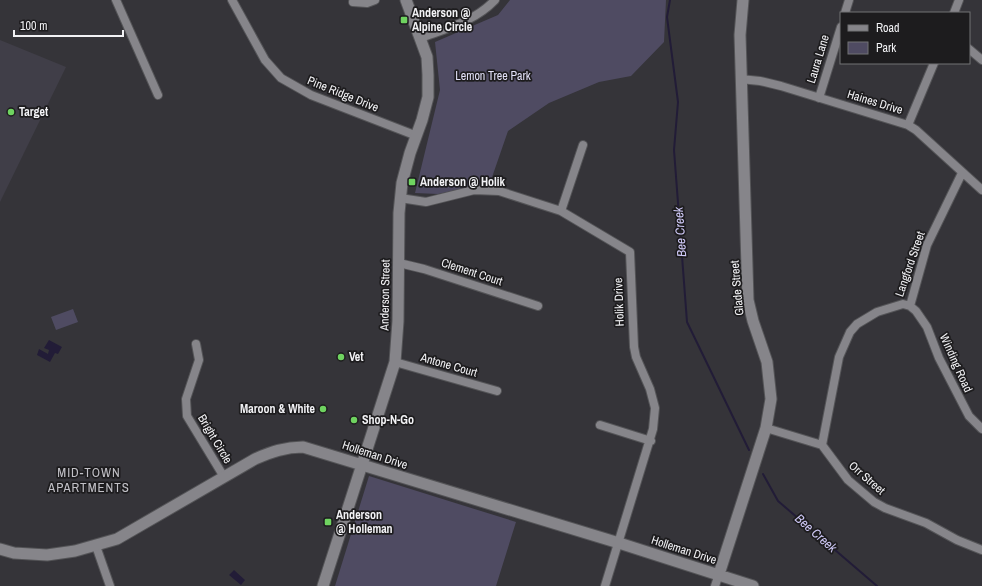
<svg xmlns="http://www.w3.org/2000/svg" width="982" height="586" viewBox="0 0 982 586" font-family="'Archivo Narrow',sans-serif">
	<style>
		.built { fill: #403e48 }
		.green { fill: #4f4b62 }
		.water { fill: #221c37 }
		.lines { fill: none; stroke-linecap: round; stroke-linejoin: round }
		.stream { stroke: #221c37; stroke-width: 2 }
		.street-casing { stroke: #545457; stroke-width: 10 }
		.secondary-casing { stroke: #545457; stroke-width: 13 }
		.street { stroke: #86858a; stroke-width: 8 }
		.secondary { stroke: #86858a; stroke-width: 11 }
		.poi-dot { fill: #6fd360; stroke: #1d1c1e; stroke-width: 1.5 }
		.labels { text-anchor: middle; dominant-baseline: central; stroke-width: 3.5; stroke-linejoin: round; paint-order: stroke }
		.poi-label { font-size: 12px; font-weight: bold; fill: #f2f2f5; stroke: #1d1c1e; text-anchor: start }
		.street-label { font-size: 12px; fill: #f2f2f5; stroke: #1d1c1e }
		.park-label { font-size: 12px; fill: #e3e1f8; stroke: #1d1c1e }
		.water-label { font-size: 13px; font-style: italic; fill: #cfc9f7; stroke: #1d1c1e }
		.neighbourhood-label { font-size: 13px; letter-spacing: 1px; fill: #c2c1c7; stroke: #1d1c1e }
	</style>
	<rect width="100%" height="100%" fill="#353439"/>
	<path class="built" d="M0 40 66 67 0 202Z"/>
	<path class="green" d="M510 0H666L664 42 631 76 599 82 549 103 508 131 490 183 438 194 415 193 440 90 435 42 498 15Z
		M73 309 78 322 56 330 51 317Z
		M369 476 516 522 496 586H335Z"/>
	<path class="water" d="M49 340 62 347 58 354 55 353 50 362 37 355 39 349 48 354 49 350 44 348Z
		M234 570 245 580 241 585 229 575Z"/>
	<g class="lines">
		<path class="stream" d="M670 0 667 17 678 102 674 150 687 322 749 450
			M763 474 778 501 877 586"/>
		<defs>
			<path id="street" d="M116 0 158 95
				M232 0 265 60 281 78 311 95 417 136
				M353 2 367 3 375 0
				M845 13 849 0
				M954 13 959 0
				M421 38C448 28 475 21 495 0
				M969 49 982 60
				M740 79 760 81 781 86 908 125 916 130 982 190
				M819 98 841 27
				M908 125 934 63
				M400 198 426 202 474 190 499 191 561 211 630 252 634 347 636 357 650 389 655 408 653 429 605 586
				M561 211 583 145
				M399 263 424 269 538 306
				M910 306 927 245 962 173
				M196 344 199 360 186 399 187 416 224 477
				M395 362 497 391
				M600 425 651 441
				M766 428 822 445 848 480 874 502 885 508 926 523 957 540 982 550
				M822 445 839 357 850 332 857 324 877 312 903 304 910 306 916 311 927 327 939 358 969 416 982 429
				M96 546 110 586
				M715 586 719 574"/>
			<path id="secondary" d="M0 549 14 553 47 555 75 551 117 539 255 459C271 452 285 447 303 447L619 543 753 586
				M719 574 766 428 771 399 767 362 753 321 748 300 740 35 743 0
				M323 586 395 362 398 321 399 213 402 183 410 153 422 120 428 97V75L427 57 406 0"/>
		</defs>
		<use href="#street" class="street-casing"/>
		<use href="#secondary" class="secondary-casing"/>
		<use href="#street" class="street"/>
		<use href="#secondary" class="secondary"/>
	</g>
	<g class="poi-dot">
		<rect x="400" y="16" width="8" height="8" rx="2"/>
		<circle cx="11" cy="112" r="4"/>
		<rect x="408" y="178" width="8" height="8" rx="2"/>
		<circle cx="341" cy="357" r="4"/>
		<circle cx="323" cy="409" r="4"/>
		<circle cx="354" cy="420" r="4"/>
		<rect x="324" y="518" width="8" height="8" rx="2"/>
	</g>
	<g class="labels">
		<g class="poi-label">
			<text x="412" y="13">Anderson @<tspan x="412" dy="14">Alpine Circle</tspan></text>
			<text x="19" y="112">Target</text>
			<text x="420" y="182">Anderson @ Holik</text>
			<text x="349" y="357">Vet</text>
			<text x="315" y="409" text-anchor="end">Maroon &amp; White</text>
			<text x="362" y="420">Shop-N-Go</text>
			<text x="336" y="515">Anderson<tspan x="336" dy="14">@ Holleman</tspan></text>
		</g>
		<g class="street-label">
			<text transform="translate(818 59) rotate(-73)">Laura Lane</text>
			<text transform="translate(343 94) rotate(22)">Pine Ridge Drive</text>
			<text transform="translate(875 102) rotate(17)">Haines Drive</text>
			<text transform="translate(910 264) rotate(-71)">Langford Street</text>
			<text transform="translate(472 272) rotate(18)">Clement Court</text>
			<text transform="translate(737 288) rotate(-95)">Glade Street</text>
			<text transform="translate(385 295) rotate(-89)">Anderson Street</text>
			<text transform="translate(619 302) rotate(-92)">Holik Drive</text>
			<text transform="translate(956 363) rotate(66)">Winding Road</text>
			<text transform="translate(449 365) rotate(16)">Antone Court</text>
			<text transform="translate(215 439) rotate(59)">Bright Circle</text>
			<text transform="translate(375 455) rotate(18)">Holleman Drive</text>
			<text transform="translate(867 478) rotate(41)">Orr Street</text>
			<text transform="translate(684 550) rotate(18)">Holleman Drive</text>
		</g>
		<g class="park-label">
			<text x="493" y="76">Lemon Tree Park</text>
		</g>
		<g class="water-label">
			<text transform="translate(680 232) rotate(-94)">Bee Creek</text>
			<text transform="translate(816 533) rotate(41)">Bee Creek</text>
		</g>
		<g class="neighbourhood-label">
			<text x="89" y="472">MID-TOWN<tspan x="89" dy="15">APARTMENTS</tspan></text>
		</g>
	</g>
	<rect x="840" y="12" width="130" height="52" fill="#1d1c1e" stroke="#727274"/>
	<rect x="848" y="25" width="20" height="6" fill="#86858a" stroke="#727274"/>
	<text x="876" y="32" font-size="12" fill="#f2f2f5">Road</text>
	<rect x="848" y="42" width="20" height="12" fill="#4f4b62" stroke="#727274"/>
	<text x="876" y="52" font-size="12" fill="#f2f2f5">Park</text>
	<path d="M14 30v6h109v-6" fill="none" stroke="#f2f2f5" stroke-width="2"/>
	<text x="20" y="30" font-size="12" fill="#f2f2f5" stroke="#1d1c1e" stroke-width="3" paint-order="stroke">100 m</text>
</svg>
